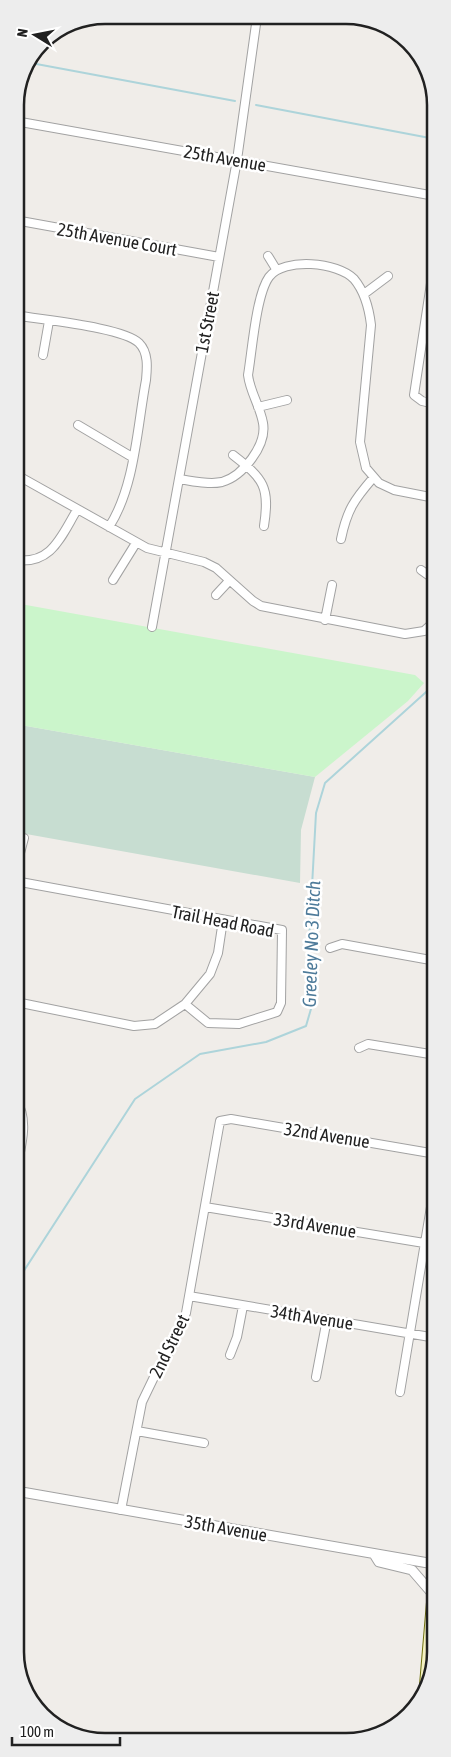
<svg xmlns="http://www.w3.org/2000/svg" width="451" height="1757" viewBox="0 0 451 1757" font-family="'Asap Condensed',sans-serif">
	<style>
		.wetland { fill: #c7ddd1 }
		.park { fill: #cbf5cb }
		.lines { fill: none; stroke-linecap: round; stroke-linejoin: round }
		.stream { stroke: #add4da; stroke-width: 2 }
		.minor-casing { stroke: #a2a2a2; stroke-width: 10 }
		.tertiary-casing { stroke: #a2a2a2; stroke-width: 11 }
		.secondary-casing { stroke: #70710f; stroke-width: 12 }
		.minor { stroke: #fff; stroke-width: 8 }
		.tertiary { stroke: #fff; stroke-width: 9 }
		.secondary { stroke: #f5f2c2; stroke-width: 10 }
		.labels { text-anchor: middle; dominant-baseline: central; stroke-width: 5; stroke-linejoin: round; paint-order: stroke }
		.street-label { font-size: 18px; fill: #212121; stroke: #fff }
		.water-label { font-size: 19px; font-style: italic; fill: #4e7b9a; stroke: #fff }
		.rim { fill: none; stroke: #212121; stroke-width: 2.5 }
	</style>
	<rect width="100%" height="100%" fill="#f0ede9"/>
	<path class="wetland" d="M15 724 315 777 301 830 300 883 15 832Z"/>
	<path class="park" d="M15 603 415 675 424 683 408 701 315 777 15 724Z"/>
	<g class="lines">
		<path class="stream" d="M31 63 235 101
			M256 105 435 139
			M16 1283 135 1099 200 1054 266 1042 306 1026 313 1002 308 960 316 813 325 783 435 684"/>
		<defs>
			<path id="minor" d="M15 121 435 196
				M15 220 219 257
				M268 256 276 269
				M435 257 414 395 422 401 435 404
				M364 294 388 276
				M15 315C41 320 123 327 139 343 149 353 147 369 146 380 137 428 135 487 109 527
				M43 355 49 321
				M258 407 287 400
				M78 425 132 457
				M233 455C264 479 270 487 264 526
				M15 474 147 548 204 562 216 568 253 601 261 606 405 634 424 631 435 621
				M179 479C193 481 208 485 222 482 243 476 267 445 263 423 260 406 250 392 248 375 252 352 256 295 269 277 284 257 338 262 354 279 365 292 369 308 371 325L360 442 366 468 379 483 394 490 435 498
				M341 539C347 510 354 500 373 478
				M15 560C52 565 61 536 77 510
				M421 570 435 580
				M113 580 136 543
				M216 595 229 581
				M325 620 332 585
				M152 627 237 160 257 17
				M15 872 24 838
				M15 881 282 930 281 1003 277 1012 239 1024 208 1023 185 1004
				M330 948 342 944 436 961
				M16 1002 134 1026 155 1024 185 1004 210 974 218 953 223 920
				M359 1048 368 1044 436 1055
				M16 1100C30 1121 20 1149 16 1172
				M205 1207 424 1243
				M189 1296 436 1338
				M230 1355 237 1337 243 1306
				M316 1377 327 1319
				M400 1392 436 1177
				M137 1431 204 1443
				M121 1510 142 1402 155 1375 171 1349 186 1313 220 1121 231 1119 436 1154"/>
			<path id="tertiary" d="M16 1491 434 1564
				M374 1554 379 1562 412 1570 431 1592"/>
			<path id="secondary" d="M425 1685 436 1555"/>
		</defs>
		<use href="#minor" class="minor-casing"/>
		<use href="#tertiary" class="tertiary-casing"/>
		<use href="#secondary" class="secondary-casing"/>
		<use href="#minor" class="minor"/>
		<use href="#tertiary" class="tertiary"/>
		<use href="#secondary" class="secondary"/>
	</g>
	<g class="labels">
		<g class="street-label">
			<text transform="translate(225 158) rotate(10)">25th Avenue</text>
			<text transform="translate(117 239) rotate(10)">25th Avenue Court</text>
			<text transform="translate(207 322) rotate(-79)">1st Street</text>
			<text transform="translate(223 921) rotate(11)">Trail Head Road</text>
			<text transform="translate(327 1135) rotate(9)">32nd Avenue</text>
			<text transform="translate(315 1225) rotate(9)">33rd Avenue</text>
			<text transform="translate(312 1317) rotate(9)">34th Avenue</text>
			<text transform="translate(169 1346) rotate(-64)">2nd Street</text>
			<text transform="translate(226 1528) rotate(10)">35th Avenue</text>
		</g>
		<g class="water-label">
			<text transform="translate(311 944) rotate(-88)">Greeley No 3 Ditch</text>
		</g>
	</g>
	<path d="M0 0H451V1757H0ZM105 24H346A81 81 0 0 1 427 105V1652A81 81 0 0 1 346 1733H105A81 81 0 0 1 24 1652V105A81 81 0 0 1 105 24Z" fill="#ededed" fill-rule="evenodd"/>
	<path class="rim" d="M105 24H346A81 81 0 0 1 427 105V1652A81 81 0 0 1 346 1733H105A81 81 0 0 1 24 1652V105A81 81 0 0 1 105 24Z"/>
	<g transform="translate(35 35) rotate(280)" stroke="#ffffff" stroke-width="4" paint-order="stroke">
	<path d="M0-4L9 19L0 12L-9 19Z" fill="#212121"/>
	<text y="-8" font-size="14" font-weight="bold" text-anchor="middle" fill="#212121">N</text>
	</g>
	<path d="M12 1737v8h108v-8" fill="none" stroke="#212121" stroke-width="2.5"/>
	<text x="20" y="1737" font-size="15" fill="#212121" stroke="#ffffff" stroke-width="4" paint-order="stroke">100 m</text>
</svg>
